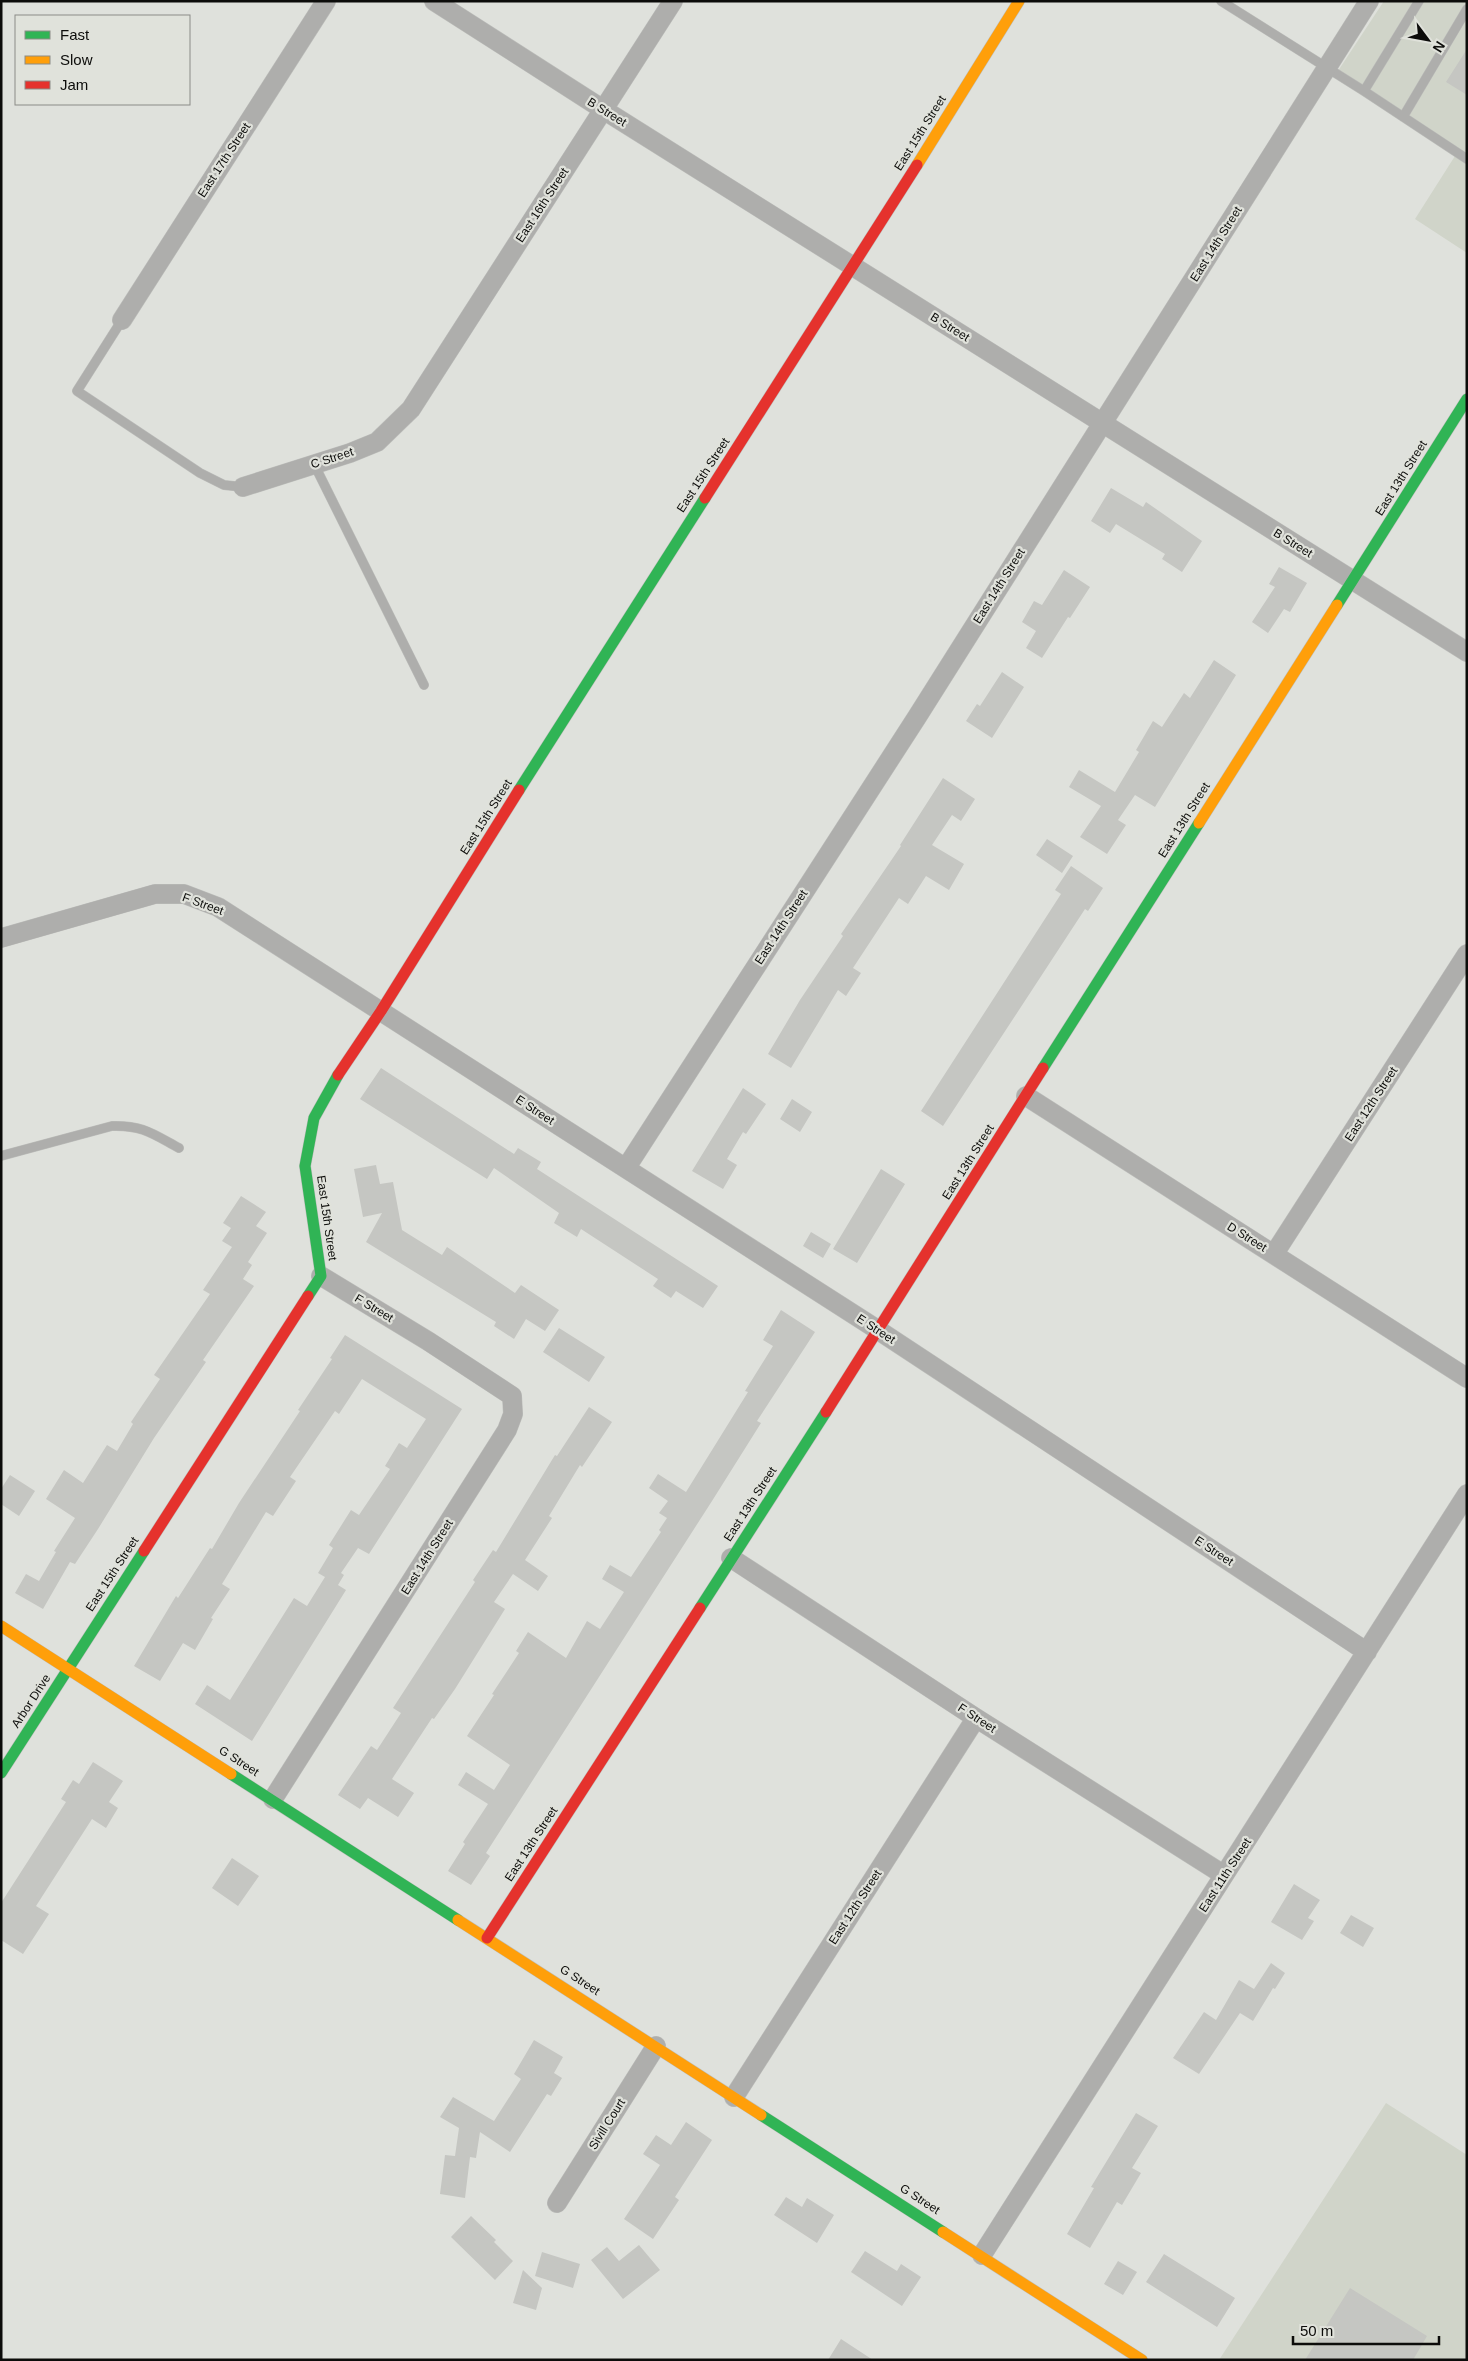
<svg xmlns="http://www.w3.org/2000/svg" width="1468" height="2361" viewBox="0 0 1468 2361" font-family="Arial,sans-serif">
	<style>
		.built { fill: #d0d4c9 }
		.building { fill: #c5c6c2 }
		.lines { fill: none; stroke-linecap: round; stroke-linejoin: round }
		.lane-casing { stroke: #bdbebb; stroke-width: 10 }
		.street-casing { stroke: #bdbebb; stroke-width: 20 }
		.fast-casing { stroke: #bdbebb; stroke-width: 12 }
		.slow-casing { stroke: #bdbebb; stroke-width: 12 }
		.jam-casing { stroke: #bdbebb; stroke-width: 12 }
		.lane { stroke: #aeaeac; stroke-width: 9 }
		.street { stroke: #aeaeac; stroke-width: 19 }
		.fast { stroke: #30b455; stroke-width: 11 }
		.slow { stroke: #ff9f0a; stroke-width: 11 }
		.jam { stroke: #e5322d; stroke-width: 11 }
		.labels { text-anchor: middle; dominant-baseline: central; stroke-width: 4.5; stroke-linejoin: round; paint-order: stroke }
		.street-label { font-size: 12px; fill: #0c0c0a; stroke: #e0e2db }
	</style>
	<rect width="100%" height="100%" fill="#dfe1dc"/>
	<path class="built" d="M1384 1H1467V253L1415 219 1455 156 1334 77Z
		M1386 2103 1467 2155V2360H1219Z"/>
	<path class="building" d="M1467 49V95L1446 82Z
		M1111 488 1143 507 1146 502 1202 541 1182 572 1162 559 1165 554 1116 524 1110 533 1091 521Z
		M1279 567 1307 583 1290 612 1284 609 1268 633 1252 622 1275 587 1269 584Z
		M1064 570 1090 587 1070 618 1068 617 1042 658 1026 648 1036 631 1022 622 1034 601 1042 605Z
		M1214 660 1236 675 1155 807 1135 795 1118 820 1126 825 1107 854 1080 837 1101 806 1069 787 1079 770 1115 792 1139 752 1136 750 1153 721 1162 727 1184 693 1190 698Z
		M1002 672 1024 687 992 738 966 721 977 704 980 706Z
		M943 778 975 799 961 821 952 815 932 845 964 864 949 890 926 876 908 904 899 898 853 968 861 973 846 996 838 990 791 1068 768 1054 800 1000 843 936 841 934 901 846 900 845Z
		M1047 839 1073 856 1062 873 1036 855Z
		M1071 866 1103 888 1088 911 1085 909 943 1126 921 1111 1061 894 1055 890Z
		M381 1068 514 1154 518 1148 541 1162 537 1169 718 1286 703 1308 676 1291 671 1298 653 1286 658 1279 581 1229 577 1237 554 1223 559 1213 494 1168 487 1179 360 1099Z
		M743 1088 766 1104 746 1134 743 1132 727 1159 737 1165 723 1189 692 1171Z
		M792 1099 812 1112 800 1132 780 1119Z
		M376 1165 380 1184 393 1182 402 1230 442 1255 447 1247 515 1293 521 1285 559 1310 545 1331 526 1319 514 1339 494 1326 496 1322 366 1242 382 1213 363 1217 354 1169Z
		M881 1169 905 1184 857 1263 833 1249Z
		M241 1196 266 1212 256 1226 267 1233 248 1262 252 1265 243 1279 254 1286 203 1360 206 1362 154 1438 98 1529 75 1564 70 1562 43 1609 15 1593 26 1574 39 1581 56 1552 54 1551 75 1518 46 1499 64 1470 83 1483 107 1445 117 1451 133 1424 131 1422 160 1379 154 1375 210 1294 203 1290 232 1247 222 1241 231 1228 223 1223Z
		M811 1232 831 1244 823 1258 803 1246Z
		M781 1310 815 1332 757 1421 761 1423 712 1501 486 1853 490 1856 471 1885 448 1871 465 1844 463 1842 488 1804 458 1785 466 1772 494 1790 510 1765 467 1736 494 1695 492 1694 519 1653 516 1651 528 1632 566 1658 587 1621 600 1629 624 1592 602 1579 610 1565 631 1577 661 1532 659 1530 667 1518 659 1513 668 1501 649 1488 658 1474 686 1492 748 1392 745 1391 773 1346 763 1340Z
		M559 1328 605 1357 589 1382 543 1352Z
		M345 1335 462 1409 369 1554 358 1548 341 1573 344 1575 338 1585 346 1590 252 1741 195 1704 207 1685 230 1700 294 1598 307 1606 325 1577 318 1573 333 1548 329 1545 351 1510 359 1515 390 1469 385 1466 399 1443 407 1448 426 1419 362 1379 339 1414 335 1411 290 1477 296 1481 273 1516 266 1512 222 1584 230 1589 211 1618 213 1619 195 1650 183 1643 160 1681 134 1666 176 1596 178 1598 210 1548 212 1549 239 1503 300 1411 298 1410 332 1359 330 1358Z
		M589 1407 612 1422 582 1467 580 1465 549 1516 552 1518 525 1560 548 1576 538 1591 513 1574 494 1602 505 1609 455 1689 434 1719 432 1718 392 1779 414 1793 398 1817 368 1798 360 1809 338 1795 371 1746 377 1750 401 1713 393 1708 475 1582 473 1580 493 1550 496 1552 555 1455 557 1456Z
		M10 1475 35 1491 19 1516 1 1504V1489Z
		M93 1762 123 1781 109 1802 118 1808 106 1828 92 1819 36 1906 49 1914 23 1954 1 1940V1903L66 1802 61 1799 73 1780 79 1784Z
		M232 1858 259 1876 238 1906 212 1888Z
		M1294 1884 1320 1900 1308 1918 1314 1921 1302 1940 1271 1922Z
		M1351 1915 1374 1928 1363 1947 1340 1933Z
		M1271 1963 1285 1973 1275 1989 1273 1988 1253 2021 1240 2013 1199 2074 1173 2058 1204 2012 1216 2020 1239 1980 1254 1989Z
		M534 2040 563 2057 554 2073 562 2078 551 2096 547 2094 510 2152 480 2132 476 2158 470 2157 465 2198 440 2194 445 2155 455 2156 459 2128 440 2117 453 2097 494 2121 521 2079 514 2074Z
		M1136 2113 1158 2126 1132 2168 1141 2173 1122 2205 1117 2202 1090 2248 1067 2234 1094 2188 1091 2187Z
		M686 2122 712 2140 675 2197 679 2200 653 2239 624 2219 660 2165 643 2154 656 2135 671 2145Z
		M786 2197 802 2207 807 2198 834 2215 817 2243 774 2215Z
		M471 2216 496 2240 494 2242 513 2261 495 2280 451 2237Z
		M639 2245 660 2270 623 2299 591 2260 607 2247 619 2261Z
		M865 2251 897 2271 901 2264 921 2277 902 2306 851 2272Z
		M542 2252 580 2264 573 2288 535 2276Z
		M1164 2254 1235 2298 1217 2327 1146 2282Z
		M1118 2261 1137 2272 1123 2295 1104 2284Z
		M523 2270 542 2288 536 2310 513 2303Z
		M1350 2288 1427 2336 1413 2360H1305Z
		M841 2339 873 2360H828Z"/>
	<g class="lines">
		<defs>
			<path id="lane" d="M1221 1 1364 91 1467 159
				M1364 91 1419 1
				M1403 117 1467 9
				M122 320 77 391 200 473 224 485 243 487
				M314 464 424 685
				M1 1156 112 1126C143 1125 153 1134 179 1148"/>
			<path id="street" d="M434 1 604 110 1467 652
				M122 320 326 1
				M243 487 350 453 377 442 411 409 673 1
				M1 938 155 894H184L218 907 878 1330 1367 1652
				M1026 1096 1467 1378
				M626 1168 917 717 1369 1
				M1274 1254 1467 954
				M731 1558 976 1718 1224 1875
				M273 1799 507 1430 513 1414 512 1396 428 1341 321 1276
				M734 2097 976 1718
				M557 2203 656 2046
				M982 2255 1467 1494"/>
			<path id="fast" d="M1337 605 1467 399
				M519 790 705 498
				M1043 1068 1199 823
				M308 1296 321 1276 305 1166 314 1118 338 1075
				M700 1608 826 1412
				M1 1773 144 1551
				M231 1774 458 1920
				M761 2115 943 2232"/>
			<path id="slow" d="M917 165 1019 1
				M1199 823 1337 605
				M1 1626 231 1774
				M458 1920 761 2115
				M943 2232 1142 2360"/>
			<path id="jam" d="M705 498 917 165
				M338 1075 381 1011 519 790
				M826 1412 1043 1068
				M144 1551 308 1296
				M487 1938 700 1608"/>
		</defs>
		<use href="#lane" class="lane-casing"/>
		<use href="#street" class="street-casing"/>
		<use href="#fast" class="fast-casing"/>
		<use href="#slow" class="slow-casing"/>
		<use href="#jam" class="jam-casing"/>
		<use href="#lane" class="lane"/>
		<use href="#street" class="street"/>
		<use href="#fast" class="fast"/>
		<use href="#slow" class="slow"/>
		<use href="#jam" class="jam"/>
	</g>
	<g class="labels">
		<g class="street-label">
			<text transform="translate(607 112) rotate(32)">B Street</text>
			<text transform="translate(920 133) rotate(-58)">East 15th Street</text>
			<text transform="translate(224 160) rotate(-57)">East 17th Street</text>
			<text transform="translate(542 205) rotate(-57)">East 16th Street</text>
			<text transform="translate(1216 244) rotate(-58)">East 14th Street</text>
			<text transform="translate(950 327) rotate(32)">B Street</text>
			<text transform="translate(332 458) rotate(-18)">C Street</text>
			<text transform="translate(703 475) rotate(-57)">East 15th Street</text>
			<text transform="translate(1401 478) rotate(-58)">East 13th Street</text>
			<text transform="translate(1293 543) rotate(32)">B Street</text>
			<text transform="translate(999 586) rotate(-58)">East 14th Street</text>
			<text transform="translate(486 817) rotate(-58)">East 15th Street</text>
			<text transform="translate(1184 820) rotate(-58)">East 13th Street</text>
			<text transform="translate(203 904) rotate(20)">F Street</text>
			<text transform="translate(781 927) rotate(-57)">East 14th Street</text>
			<text transform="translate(1371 1104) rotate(-57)">East 12th Street</text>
			<text transform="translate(535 1110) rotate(33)">E Street</text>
			<text transform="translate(968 1162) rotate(-58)">East 13th Street</text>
			<text transform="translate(327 1218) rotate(82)">East 15th Street</text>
			<text transform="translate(1247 1237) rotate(32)">D Street</text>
			<text transform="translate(374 1308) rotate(31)">F Street</text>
			<text transform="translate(876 1329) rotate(33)">E Street</text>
			<text transform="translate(750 1504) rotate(-57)">East 13th Street</text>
			<text transform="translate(1214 1551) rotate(33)">E Street</text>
			<text transform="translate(427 1557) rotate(-58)">East 14th Street</text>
			<text transform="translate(112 1574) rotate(-57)">East 15th Street</text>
			<text transform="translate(31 1701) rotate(-57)">Arbor Drive</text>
			<text transform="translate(977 1718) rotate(33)">F Street</text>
			<text transform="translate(239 1761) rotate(33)">G Street</text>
			<text transform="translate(531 1844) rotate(-57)">East 13th Street</text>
			<text transform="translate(1225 1875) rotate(-57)">East 11th Street</text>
			<text transform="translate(855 1907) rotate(-57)">East 12th Street</text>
			<text transform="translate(580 1980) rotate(33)">G Street</text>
			<text transform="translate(607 2124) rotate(-58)">Sivill Court</text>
			<text transform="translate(920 2199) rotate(33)">G Street</text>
		</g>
	</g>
	<rect width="1468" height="2361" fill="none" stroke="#0c0c0a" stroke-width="5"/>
	<rect x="15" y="15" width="175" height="90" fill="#e0e2db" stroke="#8b8c87"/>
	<rect x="25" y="31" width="25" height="8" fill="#30b455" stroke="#8b8c87"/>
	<text x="60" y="40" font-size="15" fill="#0c0c0a">Fast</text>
	<rect x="25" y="56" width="25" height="8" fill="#ff9f0a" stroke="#8b8c87"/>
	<text x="60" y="65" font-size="15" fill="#0c0c0a">Slow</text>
	<rect x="25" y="81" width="25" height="8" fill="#e5322d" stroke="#8b8c87"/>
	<text x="60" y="90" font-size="15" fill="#0c0c0a">Jam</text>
	<g transform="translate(1428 40) rotate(122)" stroke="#e0e2db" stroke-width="4" paint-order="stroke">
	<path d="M0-4L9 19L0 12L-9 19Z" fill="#0c0c0a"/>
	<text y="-8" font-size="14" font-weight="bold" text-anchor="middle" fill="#0c0c0a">N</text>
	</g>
	<path d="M1293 2336v8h146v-8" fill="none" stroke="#0c0c0a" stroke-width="2.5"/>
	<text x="1300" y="2336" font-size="15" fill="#0c0c0a" stroke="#e0e2db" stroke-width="4" paint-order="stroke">50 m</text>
</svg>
